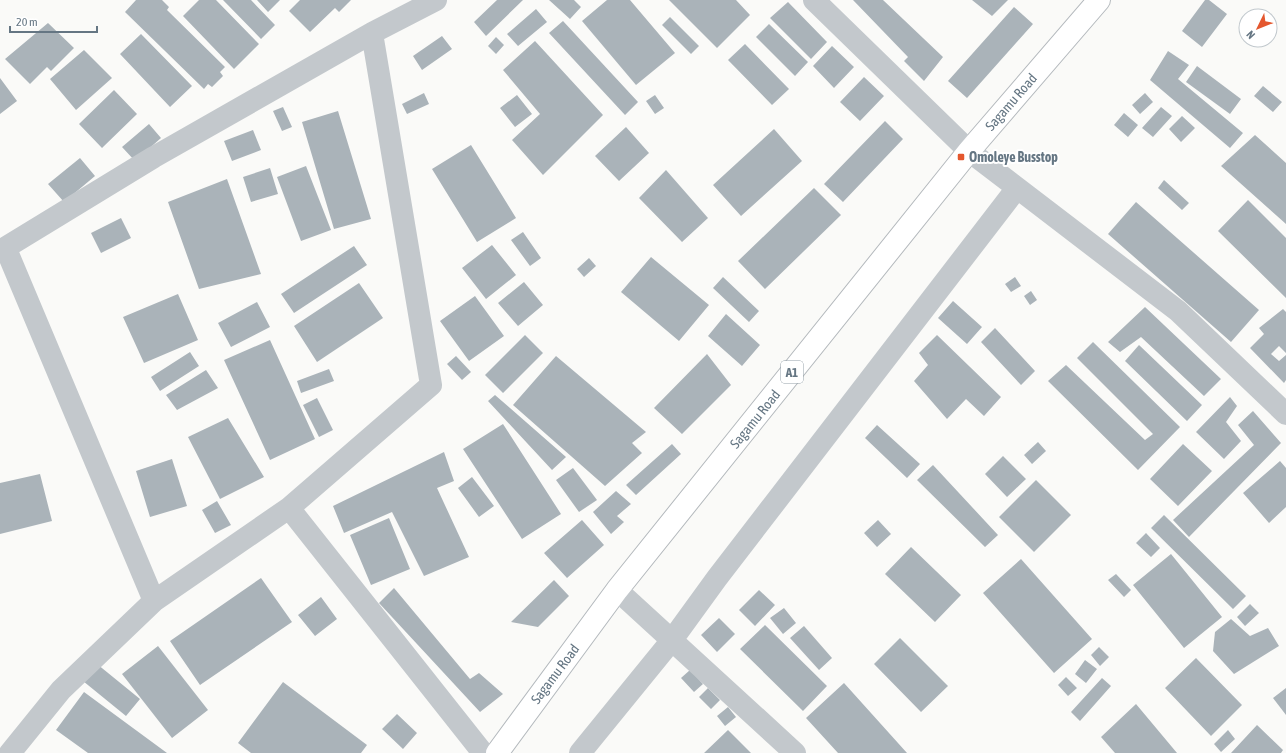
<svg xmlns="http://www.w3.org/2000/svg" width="1286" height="753" viewBox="0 0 1286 753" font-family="'Asap Condensed',sans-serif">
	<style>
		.building { fill: #aab3b9 }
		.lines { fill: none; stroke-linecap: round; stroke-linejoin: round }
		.trunk-casing { stroke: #b4b9bd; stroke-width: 24 }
		.minor { stroke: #c3c8cc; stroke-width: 22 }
		.trunk { stroke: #fff; stroke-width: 22 }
		.poi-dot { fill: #e4572e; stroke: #fff; stroke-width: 1.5 }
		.labels { text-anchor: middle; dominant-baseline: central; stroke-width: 4; stroke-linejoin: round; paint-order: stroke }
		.shield { fill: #fff; stroke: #939fa8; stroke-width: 1 }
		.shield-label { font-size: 13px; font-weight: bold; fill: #657683 }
		.street-label { font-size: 14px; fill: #657683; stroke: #fff }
		.poi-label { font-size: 14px; font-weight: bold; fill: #657683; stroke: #fff; text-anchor: start }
	</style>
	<rect width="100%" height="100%" fill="#fafaf8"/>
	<path class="building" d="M136 0H162L169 7 167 10 225 67 220 72 223 76 212 87 208 84 204 89 125 12Z
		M199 0H216L259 44 234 69 183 16Z
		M223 0H251L275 25 261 39Z
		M257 0H280L268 12Z
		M300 0H351L339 12 335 8 310 32 289 11Z
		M497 0H523L486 36 474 22Z
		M549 0H574L581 7 570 19Z
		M607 0H630L675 53 636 85 582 21Z
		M669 0H736L750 15 717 48Z
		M853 0H883L943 57 924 81 904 61 908 57Z
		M972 0H1008L992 16Z
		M1205 0H1209L1227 14 1202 47 1182 31Z
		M788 2 827 42 811 59 770 18Z
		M1014 7 1033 24 967 98 948 81Z
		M536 9 547 22 518 46 507 34Z
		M670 17 699 46 691 54 662 25Z
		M563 21 638 102 625 115 549 33Z
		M48 23 74 48 51 71 47 67 30 84 5 59Z
		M769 24 808 62 795 76 756 37Z
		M141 34 192 86 170 107 120 54Z
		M442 36 452 49 422 70 413 56Z
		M496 37 504 45 496 54 488 46Z
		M535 41 603 115 543 175 512 140 540 114 503 70Z
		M745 44 789 89 772 105 728 60Z
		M832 46 854 67 834 88 813 66Z
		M84 50 112 78 76 110 50 79Z
		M1168 51 1189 65 1178 79 1243 133 1230 148 1150 80Z
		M1197 66 1241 99 1230 114 1186 82Z
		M864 77 884 96 860 121 840 102Z
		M0 78 17 101 0 114Z
		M1263 86 1282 102 1273 112 1254 96Z
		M114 90 137 114 102 148 79 124Z
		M424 93 429 104 407 114 402 104Z
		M1145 93 1153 102 1140 114 1132 105Z
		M517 95 532 114 515 127 500 108Z
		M655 95 664 108 655 114 646 101Z
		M283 107 292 127 282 131 273 111Z
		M1161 107 1172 116 1153 137 1142 128Z
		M338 111 371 219 334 229 302 122Z
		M1124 113 1138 125 1128 137 1114 125Z
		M1182 116 1195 128 1181 142 1169 129Z
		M885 121 903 139 843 202 824 184Z
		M149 124 161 138 135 161 122 147Z
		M626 127 649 153 619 181 595 156Z
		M774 129 802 161 741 216 713 185Z
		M253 130 261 150 232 161 224 141Z
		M1255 135 1286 163V224L1221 166Z
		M471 145 516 218 477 242 432 169Z
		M80 158 95 176 64 202 48 184Z
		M306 166 331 230 301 241 277 177Z
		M270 168 278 194 251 202 243 177Z
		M666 170 708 218 682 242 639 198Z
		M227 179 261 274 199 289 168 202Z
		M1164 180 1189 203 1182 210 1158 188Z
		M814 188 841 215 765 289 738 261Z
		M1248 200 1286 238V298L1218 231Z
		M1136 202 1259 310 1231 342 1108 234Z
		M121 218 131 238 101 253 91 233Z
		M523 232 541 258 530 266 511 240Z
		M492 245 516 275 486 299 462 268Z
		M354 246 367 265 294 313 281 294Z
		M651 257 709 305 679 341 621 292Z
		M589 258 596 266 584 277 577 269Z
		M723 277 759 311 749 322 713 288Z
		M1015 277 1021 286 1011 292 1005 284Z
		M524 282 543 305 518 326 498 303Z
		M359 283 383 318 317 362 294 326Z
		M1031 291 1037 300 1030 305 1024 296Z
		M178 294 198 340 144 363 123 317Z
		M475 296 504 336 469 361 440 321Z
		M953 301 982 327 967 344 938 318Z
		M257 302 270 327 231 347 218 323Z
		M1145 307 1221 379 1204 396 1141 337 1120 352 1108 342Z
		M1283 309 1286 312V353L1279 346 1271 354 1279 361 1286 355V380L1284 383 1250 348 1264 334 1259 328Z
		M726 314 760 345 742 366 708 336Z
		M995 328 1035 371 1021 385 981 342Z
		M525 335 543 353 503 393 485 375Z
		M937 335 1001 397 984 416 966 399 947 419 914 381 928 365 919 353Z
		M270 340 315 439 270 460 224 360Z
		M1093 342 1180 427 1138 470 1048 381 1066 365 1145 440 1153 434 1077 358Z
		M1139 345 1202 405 1187 421 1125 361Z
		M190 352 199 366 160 391 151 377Z
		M707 354 731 385 682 434 654 408Z
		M456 356 471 372 462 380 447 364Z
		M556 356 646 432 632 443 642 453 605 486 513 405Z
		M329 369 334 381 301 393 297 381Z
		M206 370 218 388 177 410 166 395Z
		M495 395 566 457 552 470 488 401Z
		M1230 397 1237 406 1226 422 1241 441 1224 459 1196 432Z
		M317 398 333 430 319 437 303 405Z
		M1253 411 1281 443 1189 537 1173 520 1254 445 1238 425Z
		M228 418 264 477 220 499 188 437Z
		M503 424 561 514 522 539 463 449Z
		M877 425 920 464 907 478 865 438Z
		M1038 442 1046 451 1032 464 1024 455Z
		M672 444 681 454 636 495 626 485Z
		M1183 444 1212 471 1178 506 1150 479Z
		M444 452 454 481 437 488 469 557 424 576 392 512 344 533 333 506Z
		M1003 456 1026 479 1007 497 985 474Z
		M172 459 187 506 150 517 136 471Z
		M1280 461 1286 468V507L1269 523 1243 493Z
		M933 465 998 535 985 547 917 480Z
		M573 468 597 500 579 512 556 480Z
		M40 474 52 521 0 534V483Z
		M472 477 494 506 479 517 458 488Z
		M1036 480 1071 515 1034 552 999 517Z
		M616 491 631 504 617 516 624 522 611 534 593 512Z
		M217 501 231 525 215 533 202 510Z
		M1164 515 1246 596 1233 609 1151 528Z
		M389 518 410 569 371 585 350 535Z
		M582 520 604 545 567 578 544 553Z
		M878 520 891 534 877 547 864 533Z
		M1146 533 1160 548 1151 557 1136 543Z
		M911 547 961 595 935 622 885 574Z
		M1171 554 1222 617 1184 648 1133 585Z
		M1021 559 1092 639 1054 673 983 593Z
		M1116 574 1131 590 1124 597 1108 580Z
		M261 578 292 622 200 685 170 641Z
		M554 580 569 596 538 627 511 622Z
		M394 588 470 679 479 673 503 694 480 712 379 603Z
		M759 590 775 605 755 626 739 610Z
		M321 597 337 619 315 636 298 615Z
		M1250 604 1259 613 1245 626 1237 617Z
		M784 608 796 623 783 634 770 618Z
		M719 618 735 634 717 652 701 635Z
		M1231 619 1250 636 1268 628 1279 646 1234 674 1213 651 1215 632Z
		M765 625 827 686 803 711 740 649Z
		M804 626 832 658 819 670 790 638Z
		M900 638 948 686 921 712 874 664Z
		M158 646 208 710 172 738 122 674Z
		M1099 647 1109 657 1100 666 1091 655Z
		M1196 658 1242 705 1211 736 1165 688Z
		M1085 660 1097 669 1086 683 1075 674Z
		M97 664 140 699 126 716 83 681Z
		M690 670 703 684 694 692 681 678Z
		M1066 677 1077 688 1068 696 1058 685Z
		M1102 678 1111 686 1080 721 1071 712Z
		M283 682 367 745 361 753H251L238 743Z
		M844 683 907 753H838L806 718Z
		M708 688 720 700 711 709 699 697Z
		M1286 688V715L1273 698Z
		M84 692 167 753H88L56 730Z
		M1136 704 1177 753H1115L1101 737Z
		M728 707 736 717 725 726 717 716Z
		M397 714 417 733 403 749 382 729Z
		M1257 725 1283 750 1281 753H1231Z
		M728 730 751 753H704Z
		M1228 730 1235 739 1221 752 1214 744Z"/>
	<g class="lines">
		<defs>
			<path id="trunk" d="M497 753 617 590 969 151 1099 0"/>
		</defs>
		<use href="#trunk" class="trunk-casing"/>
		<path class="minor" d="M814 0 969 151 1178 311 1286 414
			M6 249 154 601
			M0 251 154 157 372 33 436 0
			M289 508 483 753
			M617 590 795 753
			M10 753 61 690 154 601 289 508 431 385 372 33
			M580 753 672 640 717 578 1017 188"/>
		<use href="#trunk" class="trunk"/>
	</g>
	<rect class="poi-dot" x="957" y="153" width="8" height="8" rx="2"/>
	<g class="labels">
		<rect class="shield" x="781" y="361" width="22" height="22" rx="3"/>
		<g class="shield-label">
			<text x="792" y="372">A1</text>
		</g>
		<g class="street-label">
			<text transform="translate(1011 102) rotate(-49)">Sagamu Road</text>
			<text transform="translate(755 419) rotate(-51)">Sagamu Road</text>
			<text transform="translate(555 674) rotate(-53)">Sagamu Road</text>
		</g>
		<g class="poi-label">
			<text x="969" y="157">Omoleye Busstop</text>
		</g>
	</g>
	<g transform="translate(1258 28) rotate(227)"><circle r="19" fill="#ffffff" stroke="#c1c8cd"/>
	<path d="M0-3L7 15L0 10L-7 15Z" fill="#e4572e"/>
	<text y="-6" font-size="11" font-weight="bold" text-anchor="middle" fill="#657683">N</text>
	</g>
	<path d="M10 26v6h87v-6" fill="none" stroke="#657683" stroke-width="2"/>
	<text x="16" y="26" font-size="12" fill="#657683" stroke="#ffffff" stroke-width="3" paint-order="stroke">20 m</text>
</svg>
